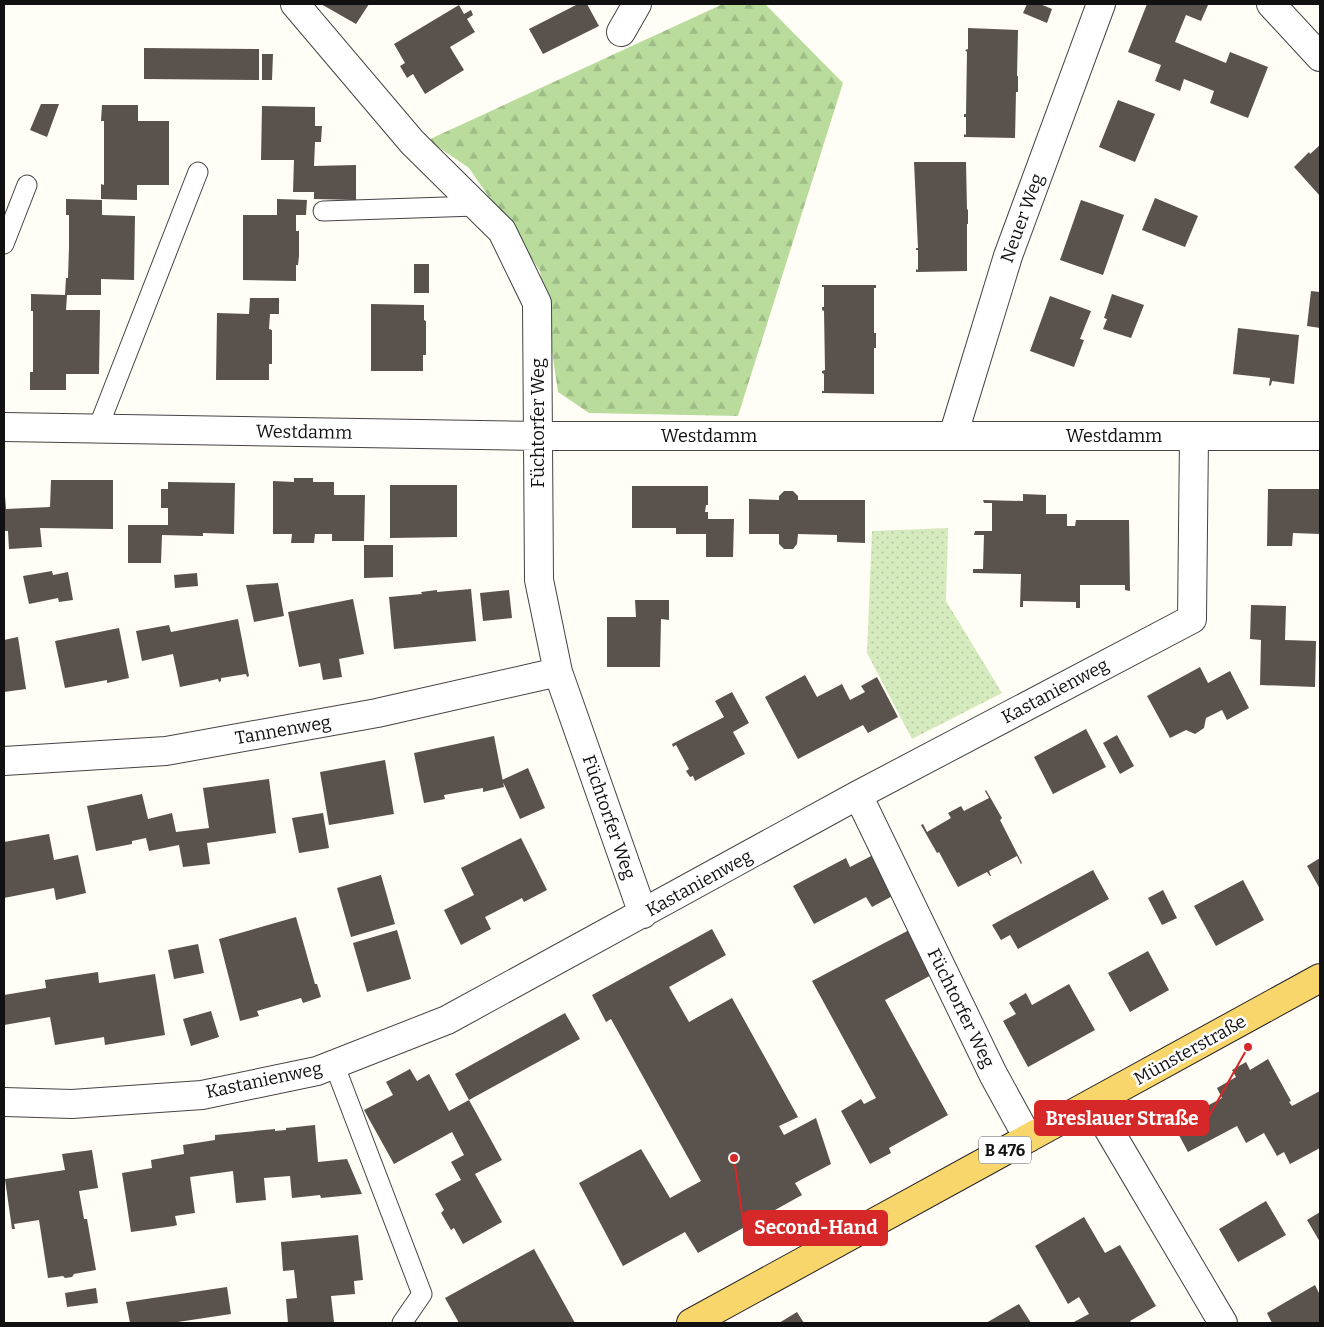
<svg xmlns="http://www.w3.org/2000/svg" width="1324" height="1327" viewBox="0 0 1324 1327" font-family="Bitter,serif">
	<style>
		.forest { fill: url(#forest-firs) }
		.park { fill: url(#park-dots) }
		.building { fill: #5a524d }
		.lines { fill: none; stroke-linecap: round; stroke-linejoin: round }
		.lane-casing { stroke: #444; stroke-width: 21 }
		.street-casing { stroke: #444; stroke-width: 30 }
		.primary-casing { stroke: #222; stroke-width: 30 }
		.lane { stroke: #fff; stroke-width: 19 }
		.street { stroke: #fff; stroke-width: 28 }
		.primary { stroke: #f9d66b; stroke-width: 28 }
		.labels { text-anchor: middle; dominant-baseline: central; stroke-width: 5; stroke-linejoin: round; paint-order: stroke }
		.shield { fill: #fff; stroke: #585858; stroke-width: 1 }
		.shield-label { font-size: 16px; font-weight: bold; fill: #111 }
		.street-label { font-size: 18px; fill: #111; stroke: #fff }
		.leader { fill: none; stroke: #d62828; stroke-width: 2 }
		.callout-dot { fill: #d62828; stroke: #fff; stroke-width: 2 }
		.callout { fill: #d62828; stroke: #d62828; stroke-width: 2 }
		.callout-label { font-size: 19px; text-anchor: middle; font-weight: bold; fill: #fff }
	</style>
	<defs>
		<pattern id="forest-firs" width="22" height="20" patternUnits="userSpaceOnUse" patternTransform="scale(1.25)"><rect width="22" height="20" fill="#b9dc9c"/><path d="M5 1l3.5 6h-7zM16 11l3.5 6h-7z" fill="#9ebc85"/></pattern>
		<pattern id="park-dots" width="8" height="8" patternUnits="userSpaceOnUse" patternTransform="scale(1.25)"><rect width="8" height="8" fill="#d5ebbd"/><path d="M2 2h.1M6 6h.1" fill="none" stroke="#b6c8a1" stroke-width="1.8" stroke-linecap="round"/></pattern>
	</defs>
	<rect width="100%" height="100%" fill="#fffdf5"/>
	<path class="forest" d="M723 4H765L843 83 738 416 589 413 558 392 540 271 469 168 428 140Z"/>
	<path class="park" d="M948 528 946 601 1002 693 912 739 867 653 872 531Z"/>
	<path class="building" d="M321 4H369L356 24Z
		M578 4H587L599 26 543 54 529 29Z
		M1027 4H1040L1052 9 1047 23 1023 13Z
		M1147 4 1208 5 1201 21 1186 15 1175 42 1226 63 1230 52 1268 67 1248 118 1210 103 1214 91 1184 79 1180 91 1155 81 1161 65 1128 52Z
		M459 5 464 14 471 10 473 15 467 19 475 32 450 47 464 70 425 94 413 74 407 78 400 66 405 63 394 44Z
		M968 28 1018 30 1017 76H1018V92H1016L1015 138 964 137V134L966 135V117H964V114H966L967 52 965 50 968 49Z
		M144 48 259 49V80L144 79Z
		M262 54H273L272 80H262Z
		M1118 100 1155 114 1135 162 1099 147Z
		M41 104H59L47 137 30 130Z
		M102 105H138V121H169V185H137V200L101 199V184L104 185V121H101Z
		M262 106 315 107V126H322L321 142H315L314 166 356 165V200L314 199V192H293L294 160H261Z
		M1320 145V196L1294 167 1309 152 1310 154Z
		M914 162H966L967 210 968 209V224H967V271L916 272V269L918 270V250H916V248H918Z
		M1155 198 1198 216 1185 247 1142 230Z
		M66 199 102 200V215L135 216 134 280 101 279V295H67L66 310H100L99 374H66V390H30V372H33V311H31V294L65 295 66 278H68L69 247V215H66Z
		M277 199 307 200 306 215H296V231H299V256L298 265H296V281L243 280V215H277Z
		M1081 200 1124 215 1103 275 1060 260Z
		M414 264H429V293H414Z
		M822 285H876V288H874V333H876V348H874V394L822 393V391H824V374L822 373V371L825 370 824 311 822 310V307H824V287H822Z
		M1311 291 1320 292V328L1307 326Z
		M1112 294 1144 305 1131 338 1103 329 1107 319 1104 318Z
		M1050 296 1091 311 1080 339 1084 340 1074 367 1030 351Z
		M250 298H279V314H270L269 329 272 330V364H269V380H216L217 313 249 314Z
		M371 304 424 305V320L426 321V355H423V371H371Z
		M1238 328 1299 335 1294 384 1272 381 1271 385 1269 386 1270 378 1233 374Z
		M294 478H313V482H334V495H365L364 541H332V534H315L314 543H291L292 534H273V481L294 482Z
		M51 480H113V529L40 528 42 547 9 549 8 531H4V496H5L6 509 50 507Z
		M168 482 235 483 234 534 203 533V536H201L162 535 161 563H128V525H168V508H161V489H168Z
		M390 485H457V537L390 538Z
		M632 486H708V505H706L705 512H708V519H734L733 557H706V534H676V528H632Z
		M1268 489H1320V534L1293 533 1292 546H1267Z
		M784 491H793L798 496V500H865V543L837 542V535L798 534 797 544 793 549H784L779 544V534H749V499L779 500V496Z
		M1023 494 1046 495V514H1067V526H1075L1076 520H1129L1130 591 1125 590V585H1080V608H1076V602L1023 601V607H1020L1021 574 973 573V569H983L984 535H974L975 531H992V503H984L983 500 1023 501Z
		M364 545H393V577L364 578Z
		M52 571 53 575 68 572 73 600 59 602 58 598 29 604 23 576Z
		M197 573 198 586 175 588 174 575Z
		M278 583 284 616 254 622 246 585Z
		M471 589 476 641 394 649 389 597 422 594 421 592 437 590V592Z
		M509 590 512 618 483 621 480 593Z
		M353 599 364 654 339 659 342 677 323 680 320 663 299 667 288 612Z
		M635 600H669V620L661 619 660 667H607V617H636Z
		M1251 605 1286 606 1285 640 1316 641 1315 687 1260 685 1261 640 1250 639Z
		M238 619 249 676 247 677 246 674 221 678V681L219 682 218 679 180 687 173 654 142 661 136 631 169 625 171 632Z
		M119 628 129 678 107 683V680L65 688 55 641Z
		M18 637 26 689 4 692V640Z
		M1200 667 1208 683 1230 671 1249 708 1227 720 1222 710 1206 718 1204 728 1195 734 1186 730 1170 738 1147 696Z
		M805 675 817 697 842 684 850 700 865 692 861 686 877 677 898 717 868 733 863 725 798 759 765 697Z
		M732 692 749 723 733 732 745 754 695 781 693 776 690 777 686 771 689 769 676 745 673 747 672 744 724 717 715 701Z
		M1086 729 1106 767 1053 794 1034 757Z
		M1117 735 1134 766 1120 774 1103 743Z
		M494 736 504 787 483 792V788L444 795 445 799 424 803 414 753Z
		M385 760 394 814 329 825 320 772Z
		M528 768 545 808 520 819 502 780Z
		M269 779 276 833 207 843 210 864 183 867 179 845 149 851 146 838 132 841V844L96 851 87 806 142 794 148 819 172 813 176 832 209 828 203 788Z
		M986 790 1002 818 1000 820 1022 863 1021 864 1017 856 989 871 991 876H990L987 872 958 887 939 852 937 853 921 825 923 824 927 832 951 818 948 813 961 806 964 811 989 798 985 791Z
		M323 813 329 848 299 853 292 818Z
		M49 834 54 860 78 855 86 893 56 900 54 888 4 898V842Z
		M521 838 547 890 524 902 522 898 485 917 491 929 461 945 444 910 474 895 461 868Z
		M877 853 898 893 872 907 866 897 814 924 793 886 846 858 850 867Z
		M1320 858V889L1307 866Z
		M1093 870 1109 899 1018 949 1010 935 1001 940 992 925Z
		M381 875 395 924 351 937 337 888Z
		M1243 880 1264 920 1216 946 1194 906Z
		M1163 890 1177 918 1162 925 1148 898Z
		M296 917 315 984H317L321 997 303 1003 301 998 257 1011 259 1016 240 1021 219 939Z
		M913 928 937 972 885 1000 948 1115 889 1148 891 1153 870 1164 841 1111 861 1099 864 1104 876 1098 812 981Z
		M712 929 726 955 669 987 689 1022 732 998 798 1117 779 1126 784 1135 816 1118 831 1164 795 1183 802 1195 698 1253 685 1232 623 1266 579 1183 641 1149 670 1198 701 1181 611 1019 606 1022 592 995Z
		M397 930 411 979 367 992 353 943Z
		M198 944 204 973 174 979 168 950Z
		M1148 951 1169 990 1130 1012 1108 973Z
		M98 972 99 983 155 974 165 1035 105 1045 104 1037 55 1045 50 1017 4 1025V995L46 988 45 980Z
		M1069 984 1095 1030 1028 1067 1003 1021 1016 1014 1009 1003 1026 993 1032 1005Z
		M211 1011 219 1037 191 1046 183 1019Z
		M565 1013 580 1039 469 1100 455 1074Z
		M1268 1059 1291 1101 1289 1102 1292 1106 1320 1091V1148L1290 1164 1284 1152 1277 1156 1264 1133 1246 1143 1237 1126 1188 1152 1173 1124 1222 1098 1217 1088 1236 1077 1232 1070 1246 1062 1250 1070Z
		M410 1069 417 1081 429 1074 449 1111 469 1100 502 1160 475 1174 502 1222 463 1244 454 1228 451 1230 441 1213 444 1210 435 1194 461 1180 451 1162 464 1155 452 1132 394 1164 364 1110 393 1095 386 1082Z
		M315 1125 318 1162 347 1159 362 1194 321 1198 320 1195 292 1198 290 1176 264 1178 266 1200 236 1203 233 1171 190 1177 195 1213 175 1216 177 1225 174 1226 131 1232 122 1173 152 1168 151 1160 184 1154 183 1145 215 1140V1135L275 1129V1131L286 1130V1128Z
		M92 1150 98 1188 79 1191 84 1219H87L96 1270 74 1274 72 1277 65 1278 63 1276 48 1278 39 1220 14 1224 15 1229H12L5 1179 65 1170 62 1154Z
		M1266 1201 1286 1235 1238 1262 1219 1229Z
		M1320 1212V1242L1307 1220Z
		M1084 1217 1105 1253 1120 1245 1156 1306 1130 1321 1132 1323H1072L1089 1314 1079 1297 1068 1304 1035 1246Z
		M358 1235 363 1280 354 1281 355 1294 331 1296 334 1322 288 1323 286 1299 297 1298 294 1270 283 1271 281 1242Z
		M534 1249 575 1323H459L445 1298Z
		M1315 1285 1320 1295V1323H1272L1267 1313Z
		M227 1287 231 1314 171 1323H130L126 1302Z
		M96 1288 98 1303 67 1307 65 1293Z
		M1019 1304 1031 1323H986Z
		M797 1312 804 1323H779Z"/>
	<g class="lines">
		<defs>
			<path id="lane" d="M323 211 476 206
				M4 244 27 185
				M98 428 198 172
				M334 1064 422 1294 402 1323"/>
			<path id="street" d="M295 4 412 142 502 231 537 303 539 580 558 672 643 914
				M1271 4 1320 57
				M621 32 637 4
				M4 427 538 436H1320
				M953 436 1008 256 1101 4
				M4 761 166 751 377 713 558 672
				M858 795 993 1074 1028 1138
				M4 1102 72 1104 202 1095 317 1071 447 1020 858 795 1192 619 1194 437
				M1093 1103 1223 1323"/>
			<path id="primary" d="M691 1323 1320 978"/>
		</defs>
		<use href="#lane" class="lane-casing"/>
		<use href="#street" class="street-casing"/>
		<use href="#primary" class="primary-casing"/>
		<use href="#lane" class="lane"/>
		<use href="#street" class="street"/>
		<use href="#primary" class="primary"/>
	</g>
	<g class="labels">
		<rect class="shield" x="979" y="1136.5" width="52" height="27" rx="4"/>
		<g class="shield-label">
			<text x="1005" y="1150">B 476</text>
		</g>
		<g class="street-label">
			<text transform="translate(1022 218) rotate(-70)">Neuer Weg</text>
			<text transform="translate(538 423) rotate(-90)">Füchtorfer Weg</text>
			<text transform="translate(304 432) rotate(1)">Westdamm</text>
			<text x="709" y="436">Westdamm</text>
			<text x="1114" y="436">Westdamm</text>
			<text transform="translate(1055 691) rotate(-28)">Kastanienweg</text>
			<text transform="translate(283 730) rotate(-10)">Tannenweg</text>
			<text transform="translate(609 817) rotate(71)">Füchtorfer Weg</text>
			<text transform="translate(699 883) rotate(-29)">Kastanienweg</text>
			<text transform="translate(961 1008) rotate(64)">Füchtorfer Weg</text>
			<text transform="translate(1190 1050) rotate(-29)">Münsterstraße</text>
			<text transform="translate(264 1080) rotate(-12)">Kastanienweg</text>
		</g>
	</g>
	<path class="leader" d="M1248 1047L1208 1118M734 1158L744 1228"/>
	<g class="callout-dot">
		<circle cx="1248" cy="1047" r="5"/>
		<circle cx="734" cy="1158" r="5"/>
	</g>
	<g class="callout">
		<rect x="1035" y="1101" width="173" height="34" rx="5"/>
		<rect x="744" y="1211" width="143" height="34" rx="5"/>
	</g>
	<g class="callout-label">
		<text x="1122" y="1125">Breslauer Straße</text>
		<text x="816" y="1234">Second-Hand</text>
	</g>
	<rect width="1324" height="1327" fill="none" stroke="#111111" stroke-width="10"/>
</svg>
